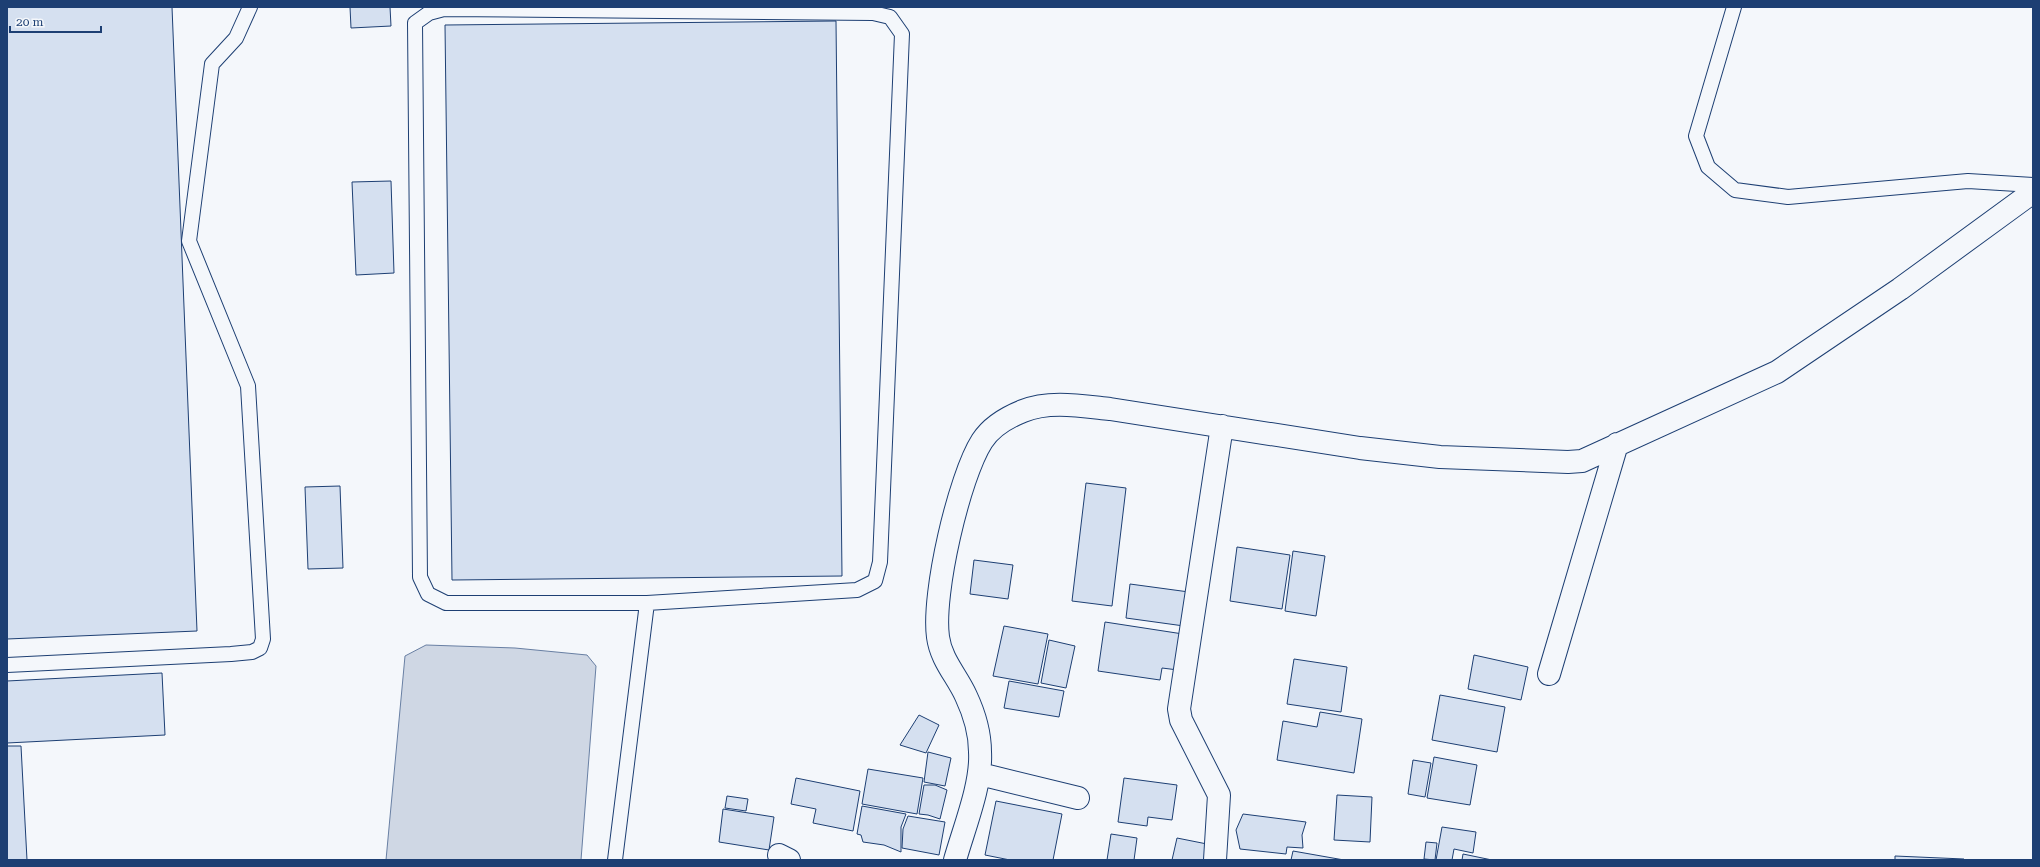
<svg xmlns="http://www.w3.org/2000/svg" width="2040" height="867" viewBox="0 0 2040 867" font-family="'Roboto Serif',serif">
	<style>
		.water { fill: #cfd7e4; stroke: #687fa3 }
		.building { fill: #d5e0f0; stroke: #1d3f73 }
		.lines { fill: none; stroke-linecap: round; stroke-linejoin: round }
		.service-casing { stroke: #1d3f73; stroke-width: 16 }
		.minor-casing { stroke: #1d3f73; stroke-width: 24 }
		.service { stroke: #f4f7fb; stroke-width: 14 }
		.minor { stroke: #f4f7fb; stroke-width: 22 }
	</style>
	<rect width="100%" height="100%" fill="#f4f7fb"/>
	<path class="water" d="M426 645 515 648 587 655 596 666 581 860H386L405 656Z"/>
	<path class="building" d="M7 7H172L197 631 7 639Z
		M350 7H390L391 26 351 28Z
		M836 21 842 576 452 580 445 25Z
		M391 181 394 273 356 275 352 182Z
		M1086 483 1126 488 1112 606 1072 601Z
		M340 486 343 568 308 569 305 487Z
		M1237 547 1290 555 1282 609 1230 601Z
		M1293 551 1325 556 1316 616 1285 611Z
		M974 560 1013 565 1008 599 970 594Z
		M1130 584 1189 592 1184 626 1126 618Z
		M1105 622 1183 634 1178 670 1162 668 1160 680 1098 671Z
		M1004 626 1048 634 1038 684 993 676Z
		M1049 640 1075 646 1066 688 1041 683Z
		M1474 655 1528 667 1521 700 1468 689Z
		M1294 659 1347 667 1341 712 1287 704Z
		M162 673 165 735 7 743V681Z
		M1009 681 1064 691 1059 717 1004 708Z
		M1440 695 1505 707 1497 752 1432 740Z
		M1320 712 1362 719 1354 773 1277 760 1283 721 1317 727Z
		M919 715 939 725 926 753 900 745Z
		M7 746H21L27 860H7Z
		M928 752 951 758 945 786 924 782Z
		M1434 757 1477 765 1470 805 1427 798Z
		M1413 760 1431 763 1425 797 1408 794Z
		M868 769 923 778 917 814 862 804Z
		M796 778 860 791 853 831 813 823 816 809 791 804Z
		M1124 778 1177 785 1172 820 1148 817 1147 826 1118 822Z
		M924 785H935L947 790 940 819 928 815 919 814Z
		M1337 795 1372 797 1370 842 1334 840Z
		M727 796 748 799 746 811 725 808Z
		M996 801 1062 814 1053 860H1010L985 855Z
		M862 806 906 814 901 827V852L884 845 863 842 861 835 857 834Z
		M723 809 774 817 769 850 719 842Z
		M1243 814 1306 822 1302 835 1303 848 1287 847 1286 854 1240 849 1236 830Z
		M908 816 945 822 939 855 902 848 903 829Z
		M1442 827 1476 832 1473 853 1454 849 1452 860H1436Z
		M1111 834 1137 838 1134 860H1107Z
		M1177 838 1207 844 1204 860H1172Z
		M1426 842 1437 843 1435 860 1424 859Z
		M1293 851 1344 860H1291Z
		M1463 854 1492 860H1462Z
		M1895 856 1964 859V860H1895Z"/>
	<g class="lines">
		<defs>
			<path id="service" d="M1734 7 1696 136 1708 167 1735 190 1788 197 1968 181 2033 185
				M444 9 873 13 890 17 902 34 880 562 875 581 857 590 647 603H446L428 594 420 577 415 23 429 13Z
				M7 665 231 654 252 652 260 648 263 639 248 386 189 241 212 64 236 38 250 7
				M615 860 647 603"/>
			<path id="minor" d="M1549 674 1617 444
				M980 774 1078 798
				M779 855 789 860
				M955 860C964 828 982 784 980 752 980 733 974 713 966 696 957 676 941 660 938 637 932 594 959 477 982 441 991 427 1008 417 1023 411 1049 400 1082 406 1110 409L1360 448 1440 457 1568 462 1582 461 1777 372 1900 289 2033 192
				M1215 860 1219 795 1181 720 1179 709 1222 426"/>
		</defs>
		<use href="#service" class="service-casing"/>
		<use href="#minor" class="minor-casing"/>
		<use href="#service" class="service"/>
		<use href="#minor" class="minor"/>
	</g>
	<rect width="2040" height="867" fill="none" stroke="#1d3f73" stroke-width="16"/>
	<path d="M10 26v6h91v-6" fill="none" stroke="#1d3f73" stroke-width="2"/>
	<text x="16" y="26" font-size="12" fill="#1d3f73" stroke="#f4f7fb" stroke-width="3" paint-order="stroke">20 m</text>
</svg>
